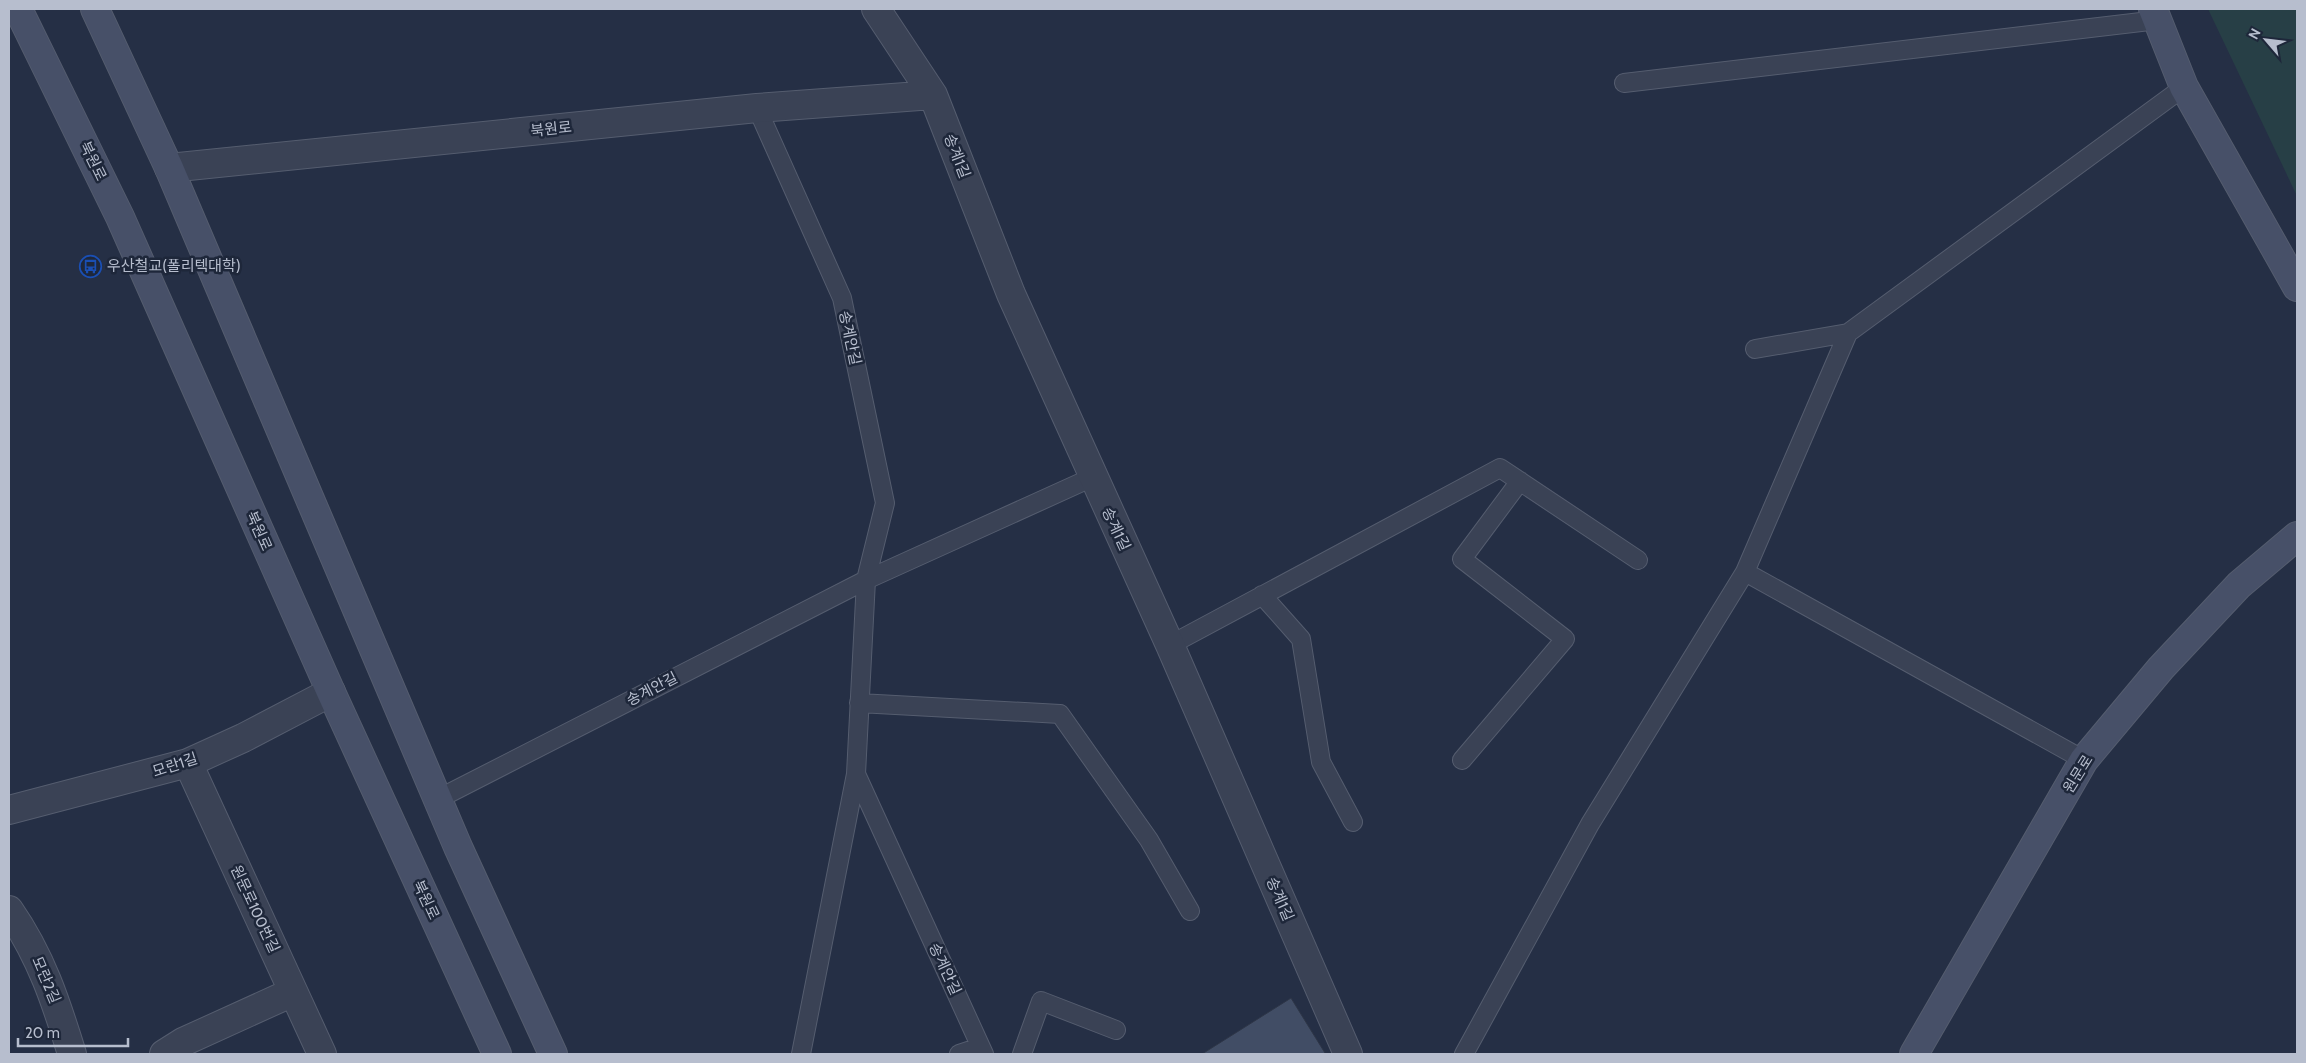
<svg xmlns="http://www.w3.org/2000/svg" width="2306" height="1063" viewBox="0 0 2306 1063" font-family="Cabin,'Noto Sans KR',sans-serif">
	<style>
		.green { fill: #273f46 }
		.building { fill: #414d65; stroke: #2e3647 }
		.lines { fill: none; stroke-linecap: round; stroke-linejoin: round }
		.lane-casing { stroke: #555d6f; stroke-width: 20 }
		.street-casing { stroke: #555d6f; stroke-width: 30 }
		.secondary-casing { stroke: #555d6f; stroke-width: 30 }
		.lane { stroke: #3a4255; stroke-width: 18 }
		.street { stroke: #3a4255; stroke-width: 28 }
		.secondary { stroke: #475068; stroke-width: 28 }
		.labels { text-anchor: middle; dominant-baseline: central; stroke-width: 5; stroke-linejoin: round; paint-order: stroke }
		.street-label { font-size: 15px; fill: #b7bece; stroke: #1e273a }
		.poi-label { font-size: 15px; fill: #b7bece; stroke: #1e273a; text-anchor: start }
	</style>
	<rect width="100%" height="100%" fill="#252f45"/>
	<path class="green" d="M2208 9H2297V196Z"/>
	<path class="building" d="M1291 998 1325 1053 1323 1054H1202Z"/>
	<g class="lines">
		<defs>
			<path id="lane" d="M1624 83 2158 20
				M757 108 842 298 885 503 866 580 856 774 801 1054
				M1755 349 1848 333 2184 87
				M1745 572 2084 760
				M1262 595 1301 639 1321 762 1353 822
				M1170 645 1500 468 1638 560
				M859 703 1060 714 1149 840 1190 911
				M1462 760 1565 639 1462 559 1520 481
				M856 774 984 1054
				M438 799 866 580 1093 477
				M959 1054 980 1047
				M1022 1054 1041 1001 1116 1030
				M1464 1054 1590 824 1745 572 1848 333"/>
			<path id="street" d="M876 9 933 95 1011 294 1170 645 1348 1054
				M169 168 757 108 933 95
				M188 763 322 1054
				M9 810 188 763 243 738 331 692
				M9 910C41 956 56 1002 72 1054
				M164 1054 183 1042 293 992"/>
			<path id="secondary" d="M18 9 120 217 331 692 497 1054
				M95 9 169 168 458 847 553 1054
				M2153 9 2184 87 2297 287
				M1914 1054 2084 760 2161 668 2239 585 2297 536"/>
		</defs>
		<use href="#lane" class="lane-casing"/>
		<use href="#street" class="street-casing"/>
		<use href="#secondary" class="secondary-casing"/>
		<use href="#lane" class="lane"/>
		<use href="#street" class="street"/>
		<use href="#secondary" class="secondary"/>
	</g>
	<defs>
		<symbol id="bus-ring" viewBox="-11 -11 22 22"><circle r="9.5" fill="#1e273a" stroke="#1a4fb4" stroke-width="1.5"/><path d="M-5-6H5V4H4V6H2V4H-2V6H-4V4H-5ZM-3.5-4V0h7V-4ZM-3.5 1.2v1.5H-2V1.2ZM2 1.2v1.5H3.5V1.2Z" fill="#1a4fb4"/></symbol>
	</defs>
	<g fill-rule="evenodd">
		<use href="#bus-ring" x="78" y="254" width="25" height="25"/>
	</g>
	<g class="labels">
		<g class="street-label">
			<text transform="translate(551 129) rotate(-6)">북원로</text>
			<text transform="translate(957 156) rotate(69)">송계1길</text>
			<text transform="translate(93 161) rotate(64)">북원로</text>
			<text transform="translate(850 338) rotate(78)">송계안길</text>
			<text transform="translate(1116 529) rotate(65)">송계1길</text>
			<text transform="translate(259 531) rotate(66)">북원로</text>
			<text transform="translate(652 689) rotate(-27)">송계안길</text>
			<text transform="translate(175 765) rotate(-18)">모란1길</text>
			<text transform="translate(2078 774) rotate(-58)">원문로</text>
			<text transform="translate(1280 899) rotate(67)">송계1길</text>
			<text transform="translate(426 900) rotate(65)">북원로</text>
			<text transform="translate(255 909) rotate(65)">원문로100번길</text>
			<text transform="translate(945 969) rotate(65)">송계안길</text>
			<text transform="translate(46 980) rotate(67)">모란2길</text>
		</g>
		<g class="poi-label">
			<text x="107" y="266">우산철교(폴리텍대학)</text>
		</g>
	</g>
	<rect width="2306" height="1063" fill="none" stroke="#b7bece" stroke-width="20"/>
	<g transform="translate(2266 40) rotate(298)" stroke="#1e273a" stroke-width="4" paint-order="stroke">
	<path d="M0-4L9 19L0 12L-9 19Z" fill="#b7bece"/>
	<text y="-8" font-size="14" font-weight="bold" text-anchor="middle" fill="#b7bece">N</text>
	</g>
	<path d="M18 1038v8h110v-8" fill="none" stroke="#b7bece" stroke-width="2.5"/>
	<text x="25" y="1038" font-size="15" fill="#b7bece" stroke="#1e273a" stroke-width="4" paint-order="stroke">20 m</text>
</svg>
